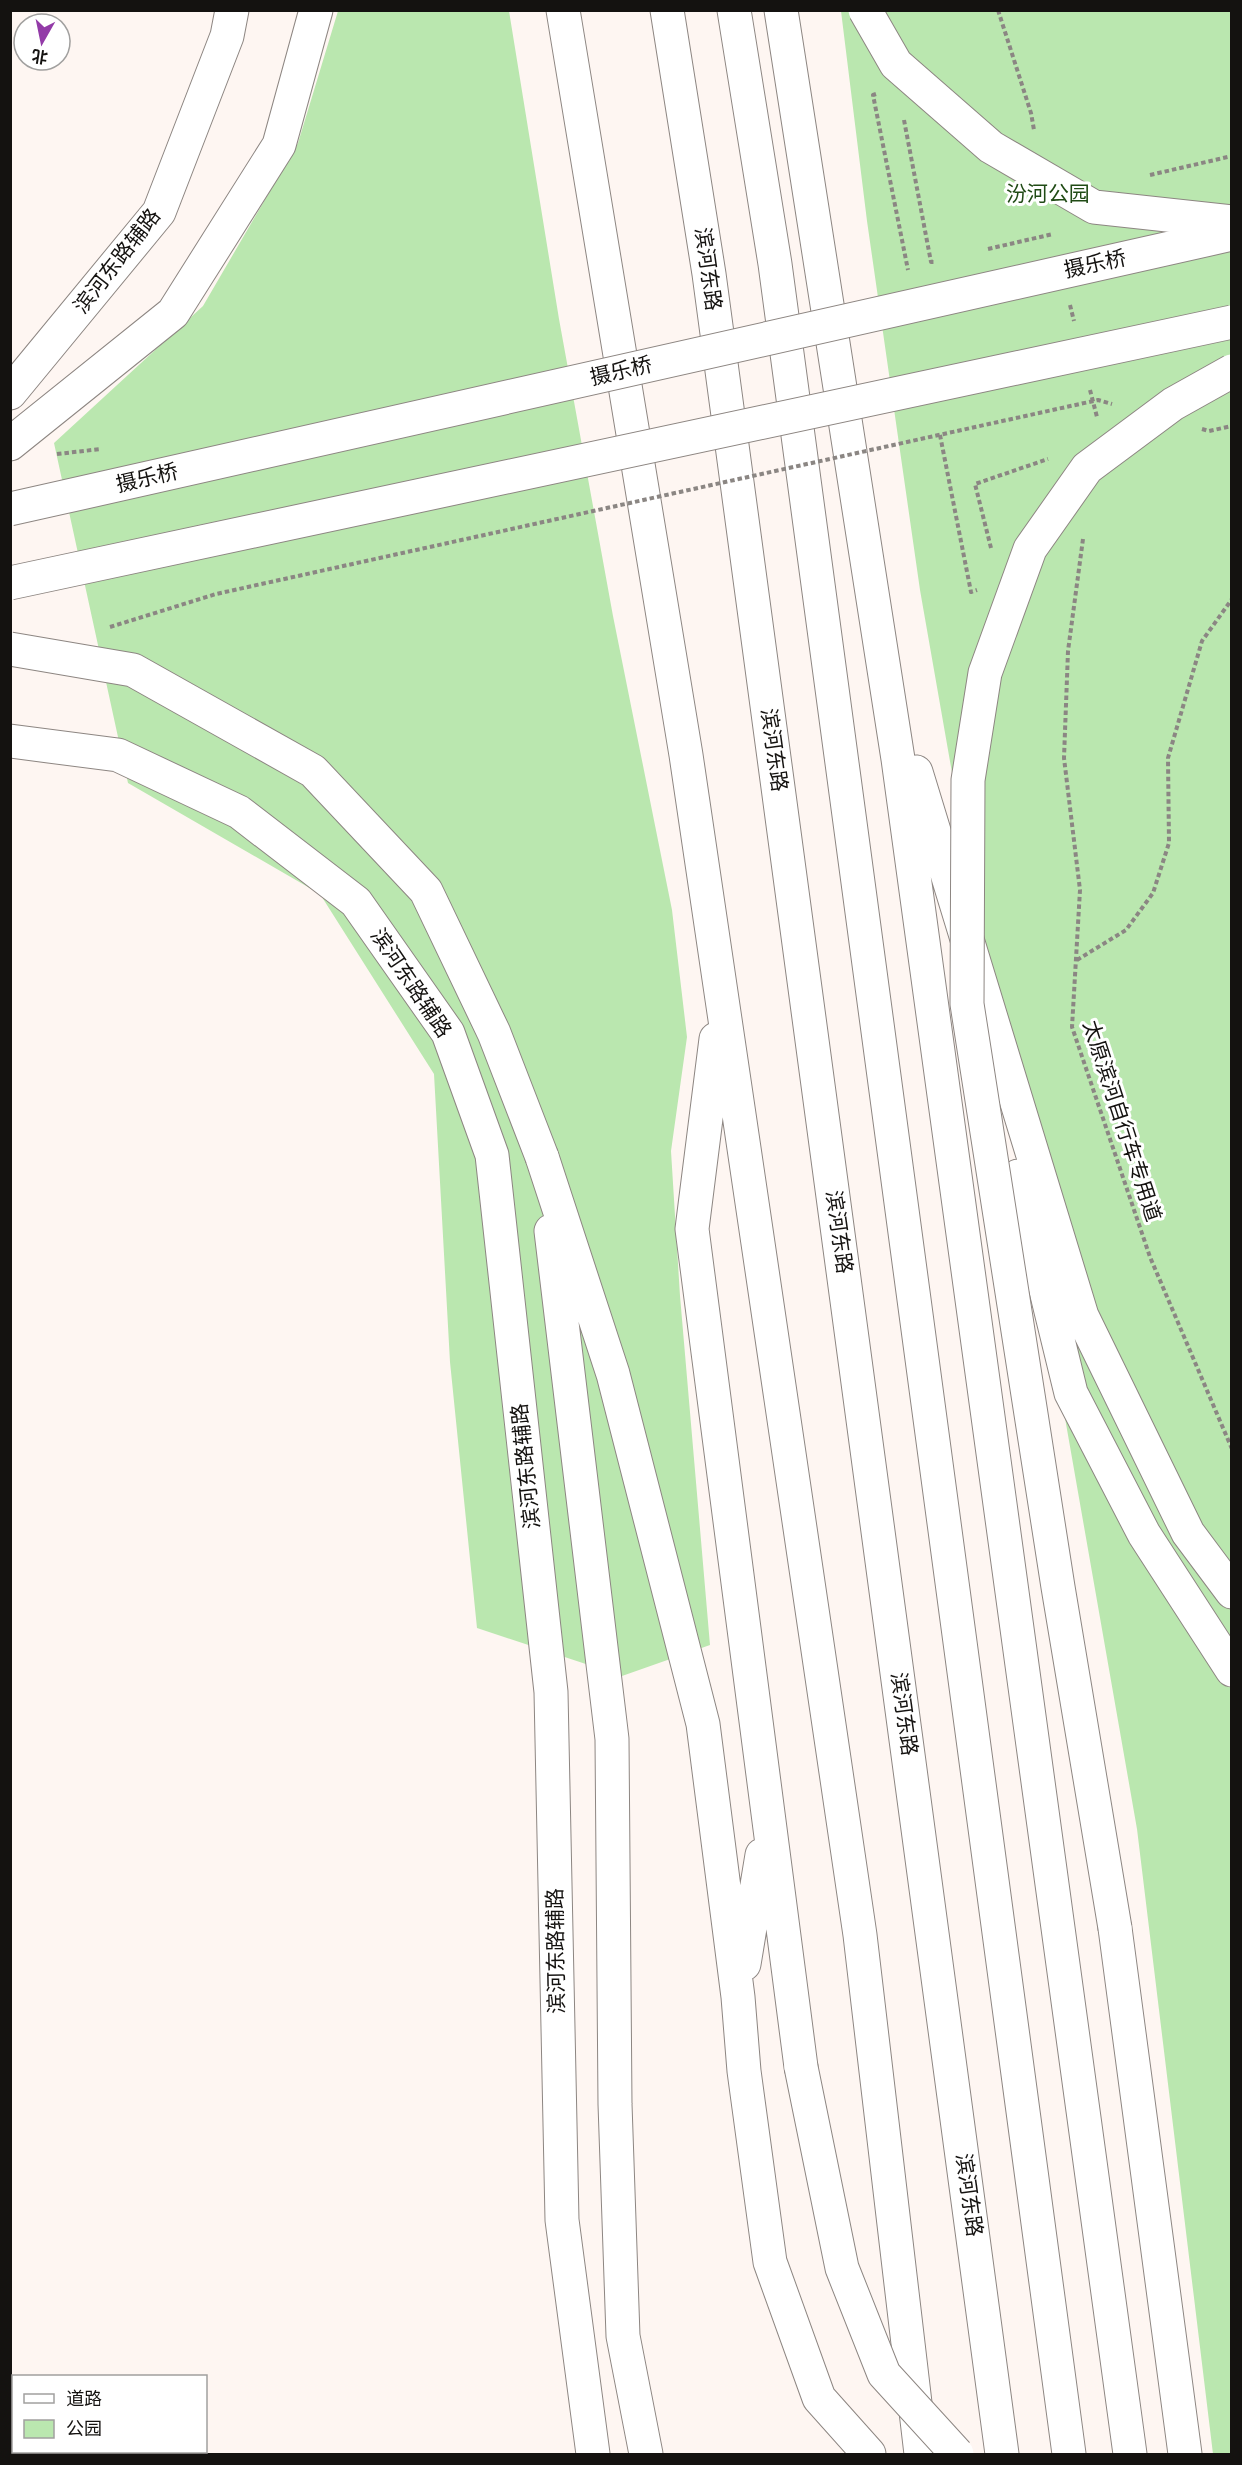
<svg xmlns="http://www.w3.org/2000/svg" width="1242" height="2465" viewBox="0 0 1242 2465" font-family="'DejaVu Sans','Noto Sans SC',sans-serif">
	<style>
		.green { fill: #bae7af }
		.lines { fill: none; stroke-linecap: round; stroke-linejoin: round }
		.secondary-casing { stroke: #8d8682; stroke-width: 35 }
		.highway-casing { stroke: #8d8682; stroke-width: 35 }
		.path { stroke: #8b8683; stroke-width: 4; stroke-dasharray: 4.5 3; stroke-linecap: butt }
		.secondary { stroke: #fff; stroke-width: 33 }
		.highway { stroke: #fff; stroke-width: 33 }
		.secondary-bridge-casing { stroke: #8d8682; stroke-width: 35; stroke-linecap: butt }
		.highway-bridge-casing { stroke: #8d8682; stroke-width: 35; stroke-linecap: butt }
		.path-bridge { stroke: #8b8683; stroke-width: 4; stroke-dasharray: 4.5 3; stroke-linecap: butt }
		.secondary-bridge { stroke: #fff; stroke-width: 33 }
		.highway-bridge { stroke: #fff; stroke-width: 33 }
		.labels { text-anchor: middle; dominant-baseline: central; stroke-width: 6; stroke-linejoin: round; paint-order: stroke }
		.park-label { font-size: 21px; fill: #204b15; stroke: #fff }
		.street-label { font-size: 21px; fill: #141210; stroke: #fff }
	</style>
	<rect width="100%" height="100%" fill="#fef6f2"/>
	<path class="green" d="M338 11H509L559 319 613 616 672 910 687 1037 671 1151 680 1296 710 1645 622 1676 477 1628 450 1362 434 1074 320 894 128 783 54 443 203 306 298 143Z
		M841 11H1231V2454H1213L1137 1829 920 590 867 221Z"/>
	<g class="lines">
		<defs>
			<path id="secondary" d="M10 393 159 212 227 36 232 10
				M10 741 118 755 239 812 356 902 448 1033 492 1155 551 1692 562 2220 593 2454"/>
			<path id="highway" d="M563 10 686 755 860 1935 921 2454
				M667 10 709 274 1002 2454
				M734 10 775 264 1069 2454
				M781 10 898 759 1130 2454
				M10 444 173 313 279 145 316 10
				M916 772 1082 1316 1188 1533 1232 1592
				M716 1039 692 1229 801 2067
				M542 1157 613 1374 703 1724 738 1997 744 2071 770 2262 819 2398 869 2454
				M1018 1176 1071 1393 1144 1534 1232 1670
				M551 1231 612 1739 615 2104 623 2336 646 2454
				M1115 1928 1185 2454
				M744 1964 762 1855"/>
		</defs>
		<use href="#secondary" class="secondary-casing"/>
		<use href="#highway" class="highway-casing"/>
		<path class="path" d="M998 10 1031 113 1034 130
			M876 94 873 95 908 270
			M904 120 931 262H934
			M988 249 1053 234
			M1070 305 1074 321
			M1090 390 1097 417
			M940 435 971 592 977 590
			M57 454 101 449
			M1083 539 1068 651 1064 758 1080 890 1072 1027 1150 1257 1232 1449
			M991 548 975 484 1048 459
			M1077 960 1126 930 1153 893 1169 843 1168 758 1202 641 1232 599"/>
		<use href="#secondary" class="secondary"/>
		<use href="#highway" class="highway"/>
		<defs>
			<path id="secondary-bridge" d="M10 509 1232 234
				M10 583 1232 322"/>
			<path id="highway-bridge" d="M865 10 896 64 991 147 1094 207 1232 222
				M10 649 133 670 313 771 426 891 494 1033 542 1157
				M1115 1928 1058 1587 967 1004 968 780 985 673 1030 549 1087 468 1173 404 1232 371
				M801 2067 842 2268 884 2374 957 2454"/>
		</defs>
		<use href="#secondary-bridge" class="secondary-bridge-casing"/>
		<use href="#highway-bridge" class="highway-bridge-casing"/>
		<path class="path-bridge" d="M1150 175 1232 156
			M1202 429 1209 431 1232 426
			M110 627 216 594 1098 400 1112 404"/>
		<use href="#secondary-bridge" class="secondary-bridge"/>
		<use href="#highway-bridge" class="highway-bridge"/>
	</g>
	<g class="labels">
		<g class="park-label">
			<text x="1048" y="194">汾河公园</text>
		</g>
		<g class="street-label">
			<text transform="translate(117 261) rotate(-52)">滨河东路辅路</text>
			<text transform="translate(1095 264) rotate(-12)">摄乐桥</text>
			<text transform="translate(708 269) rotate(82)">滨河东路</text>
			<text transform="translate(621 371) rotate(-13)">摄乐桥</text>
			<text transform="translate(147 478) rotate(-13)">摄乐桥</text>
			<text transform="translate(774 750) rotate(82)">滨河东路</text>
			<text transform="translate(411 983) rotate(56)">滨河东路辅路</text>
			<text transform="translate(1122 1121) rotate(72)">太原滨河自行车专用道</text>
			<text transform="translate(839 1232) rotate(82)">滨河东路</text>
			<text transform="translate(526 1466) rotate(-96)">滨河东路辅路</text>
			<text transform="translate(904 1714) rotate(82)">滨河东路</text>
			<text transform="translate(556 1951) rotate(-91)">滨河东路辅路</text>
			<text transform="translate(969 2195) rotate(82)">滨河东路</text>
		</g>
	</g>
	<rect width="1242" height="2465" fill="none" stroke="#141210" stroke-width="24"/>
	<rect x="12" y="2375" width="195" height="78" fill="#ffffff" stroke="#a1a09f" stroke-width="1.5"/>
	<rect x="24" y="2394" width="30" height="9" fill="#ffffff" stroke="#a1a09f" stroke-width="1.5"/>
	<text x="66" y="2405" font-size="18" fill="#141210">道路</text>
	<rect x="24" y="2420" width="30" height="18" fill="#bae7af" stroke="#a1a09f" stroke-width="1.5"/>
	<text x="66" y="2435" font-size="18" fill="#141210">公园</text>
	<g transform="translate(42 42) rotate(189)"><circle r="28" fill="#ffffff" stroke="#a1a09f" stroke-width="1.5"/>
	<path d="M0-4.5L10 22L0 15L-10 22Z" fill="#933ba8"/>
	<text y="-9" font-size="16" font-weight="bold" text-anchor="middle" fill="#141210">北</text>
	</g>
</svg>
